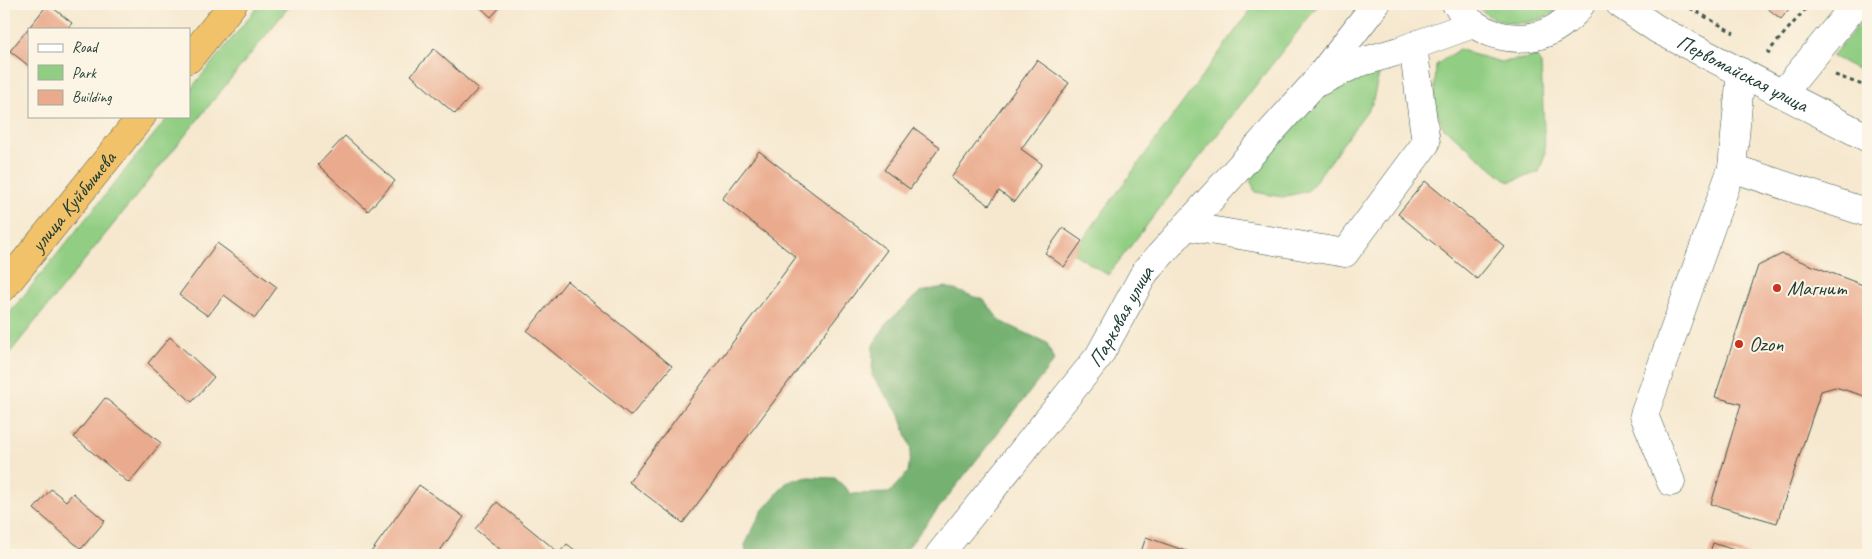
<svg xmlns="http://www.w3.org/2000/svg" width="1872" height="559" viewBox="0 0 1872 559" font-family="Caveat,sans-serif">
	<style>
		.green { fill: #91ce83; stroke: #58865c }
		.forest { fill: #74b171; stroke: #4a7752 }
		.building { fill: #eaaa8d }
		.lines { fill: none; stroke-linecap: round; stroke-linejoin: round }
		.minor-casing { stroke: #3f574b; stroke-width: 29 }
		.highway-casing { stroke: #3f574b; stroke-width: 29 }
		.path { stroke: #3f574b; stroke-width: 3; stroke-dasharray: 4 4; stroke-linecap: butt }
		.minor { stroke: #fff; stroke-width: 28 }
		.highway { stroke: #f2c26a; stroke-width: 28 }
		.poi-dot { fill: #c8321e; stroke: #fcf5e5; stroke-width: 2 }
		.labels { text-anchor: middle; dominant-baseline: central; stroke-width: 4; stroke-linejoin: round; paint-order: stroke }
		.street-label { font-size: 21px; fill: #1f3d34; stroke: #fcf5e5 }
		.poi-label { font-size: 21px; fill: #1f3d34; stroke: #fcf5e5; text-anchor: start }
	</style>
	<rect width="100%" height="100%" fill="#fcf5e5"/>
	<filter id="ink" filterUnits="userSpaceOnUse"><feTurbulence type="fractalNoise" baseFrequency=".02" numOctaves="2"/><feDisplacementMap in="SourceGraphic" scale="10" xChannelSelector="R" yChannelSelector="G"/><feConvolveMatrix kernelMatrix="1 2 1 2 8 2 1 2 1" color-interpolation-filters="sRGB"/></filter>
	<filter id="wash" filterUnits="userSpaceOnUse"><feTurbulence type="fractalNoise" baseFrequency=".0096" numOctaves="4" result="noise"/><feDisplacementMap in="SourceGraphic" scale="20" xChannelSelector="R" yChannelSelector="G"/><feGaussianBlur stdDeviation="1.12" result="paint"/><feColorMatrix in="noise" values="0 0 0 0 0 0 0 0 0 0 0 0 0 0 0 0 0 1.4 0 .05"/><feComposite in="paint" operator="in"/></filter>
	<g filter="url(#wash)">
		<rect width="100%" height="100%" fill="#f6e8cf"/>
		<path class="green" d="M260 4H291L4 360V320L169 116H189V91Z
			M1255 4H1319L1108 275 1073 253Z
			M1476 4H1564C1543 27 1496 32 1476 4Z
			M1868 14V75L1832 56Z
			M1459 49 1472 54 1501 62 1537 57 1541 64 1545 154 1539 172 1509 182 1443 127 1434 104 1436 65Z
			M1380 70 1372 104 1308 191 1282 197 1255 192 1248 173 1320 93Z"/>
		<path class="forest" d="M946 287 984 300 1000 321 1047 343 1054 361 902 555H746L745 545 762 511 788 481 809 477 835 478 852 494 889 493 908 472 911 449 900 415 872 376 873 345 887 323 920 292Z"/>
		<g id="blocks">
			<path class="building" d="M48 4 72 23 67 29H29V66L10 51Z
				M477 4H503L491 17Z
				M1762 4H1793L1781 19Z
				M434 49 478 89 455 114 411 75Z
				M1037 60 1069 83 1021 149 1042 164 1014 202 999 191 989 205 951 178Z
				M914 128 940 147 910 189 884 170Z
				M345 136 395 181 368 211 318 165Z
				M759 151 887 250 683 523 629 482 796 257 722 199Z
				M1425 181 1504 246 1477 279 1398 214Z
				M1063 228 1082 241 1064 267 1045 253Z
				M217 243 277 287 255 318 224 295 208 316 179 295Z
				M1782 254 1868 287V397L1835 387 1821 391 1777 523 1711 504 1741 404 1715 397 1758 266Z
				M567 281 672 366 631 416 527 331Z
				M170 337 214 377 192 402 148 363Z
				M105 398 161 443 129 483 74 437Z
				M419 485 464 517 437 555H369Z
				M51 489 66 501 73 493 105 521 81 549 34 509Z
				M497 502 557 551 553 555H507L475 529Z
				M1146 537 1197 555H1140Z
				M1713 543 1749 555H1709Z
				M567 544 581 555H557Z"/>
		</g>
	</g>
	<g filter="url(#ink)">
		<use href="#blocks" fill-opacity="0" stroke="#3f574b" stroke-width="1"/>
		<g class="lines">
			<defs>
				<g id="minor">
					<path d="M1456 4C1462 10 1467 20 1474 24 1502 43 1540 43 1565 21 1572 16 1577 11 1581 4"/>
					<path id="s1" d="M1620 4 1657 29 1868 138"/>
					<path d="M1741 72 1732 168 1868 213"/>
					<path d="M1319 82 1358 63 1399 51 1473 24"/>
					<path d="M1783 93 1856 4"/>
					<path d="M1186 226 1345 253 1426 143 1413 46"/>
					<path d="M1671 482 1644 415 1732 168"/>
					<path id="s2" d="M939 555 1099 356 1145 272 1313 85 1376 4"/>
				</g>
				<g id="highway">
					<path d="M189 59 233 4"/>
					<path id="s3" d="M4 287 142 116"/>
				</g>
			</defs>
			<use href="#minor" class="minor-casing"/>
			<use href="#highway" class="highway-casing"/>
			<path class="path" d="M1683 4 1734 33
				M1770 53 1768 52 1810 4
				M1835 75 1868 87"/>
			<use href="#minor" class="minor"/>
			<use href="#highway" class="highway"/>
		</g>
	</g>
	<g class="poi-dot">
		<circle cx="1777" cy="288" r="5"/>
		<circle cx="1739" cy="344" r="5"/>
	</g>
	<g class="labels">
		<g class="street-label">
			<text stroke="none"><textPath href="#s1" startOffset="141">Первомайская улица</textPath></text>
			<text stroke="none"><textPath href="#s3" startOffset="110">улица Куйбышева</textPath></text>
			<text stroke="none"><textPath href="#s2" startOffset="301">Парковая улица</textPath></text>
		</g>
		<g class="poi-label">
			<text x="1787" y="288">Магнит</text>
			<text x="1749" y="344">Ozon</text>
		</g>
	</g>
	<rect width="1872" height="559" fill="none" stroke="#fcf5e5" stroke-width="20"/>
	<rect x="28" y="28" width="162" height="90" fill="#fcf5e5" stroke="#a4ab9e"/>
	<rect x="38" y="44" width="25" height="8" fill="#ffffff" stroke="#a4ab9e"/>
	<text x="72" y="52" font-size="15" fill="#1f3d34">Road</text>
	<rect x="38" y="65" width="25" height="15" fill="#91ce83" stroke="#a4ab9e"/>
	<text x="72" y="78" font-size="15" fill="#1f3d34">Park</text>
	<rect x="38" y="90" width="25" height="15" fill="#eaaa8d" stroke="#a4ab9e"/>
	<text x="72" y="102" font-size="15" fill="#1f3d34">Building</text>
</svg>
